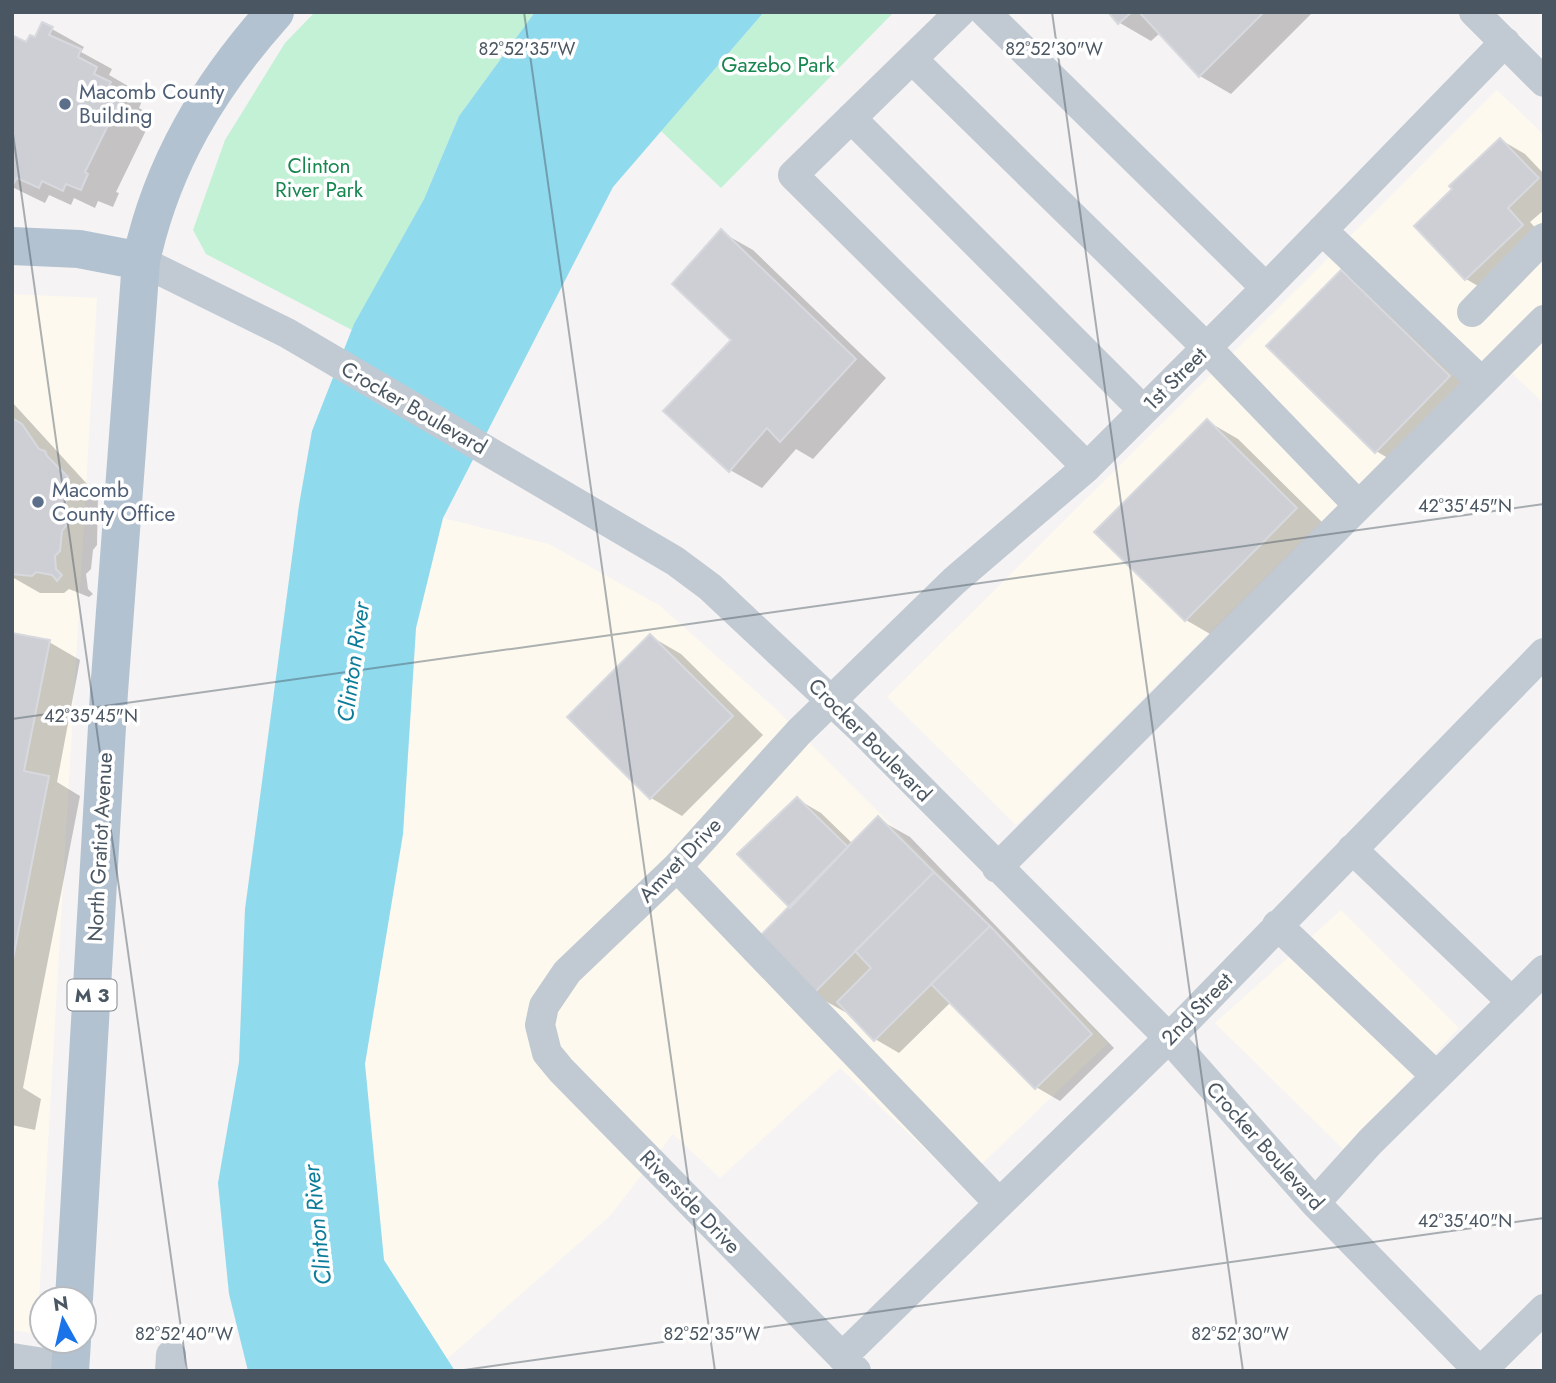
<svg xmlns="http://www.w3.org/2000/svg" width="1556" height="1383" viewBox="0 0 1556 1383" font-family="Jost,sans-serif">
	<style>
		.commercial { fill: #fdf9ef }
		.green { fill: #c3f1d5 }
		.water { fill: #90daee }
		.shadow { fill: #0003 }
		.building { fill: #cdcfd5; stroke: #d7d9de; stroke-width: 2 }
		.lines { fill: none; stroke-linecap: round; stroke-linejoin: round }
		.minor { stroke: #c1cad2; stroke-width: 30 }
		.major { stroke: #b3c2d1; stroke-width: 38 }
		.ticks { fill: none; stroke: #4a5661; stroke-width: 2; stroke-opacity: 0.45 }
		.service-dot { fill: #5c6f8a; stroke: #fff; stroke-width: 2.5 }
		.labels { text-anchor: middle; dominant-baseline: central; stroke-width: 7; stroke-linejoin: round; paint-order: stroke }
		.shield { fill: #fff; stroke: #808990; stroke-width: 2 }
		.shield-label { font-size: 19px; font-weight: bold; fill: #4a5661 }
		.park-label { font-size: 21px; fill: #17864f; stroke: #fff }
		.service-label { font-size: 21px; fill: #4e5e75; stroke: #fff; text-anchor: start }
		.street-label { font-size: 21px; fill: #4a5661; stroke: #fff }
		.water-label { font-size: 23px; font-style: italic; fill: #0c7c9b; stroke: #fff }
		.ticks-label { font-size: 18px; text-anchor: middle; fill: #4a5661; stroke: #fff; stroke-width: 7; stroke-linejoin: round; paint-order: stroke }
	</style>
	<rect width="100%" height="100%" fill="#f5f3f3"/>
	<path class="commercial" d="M1497 90 1544 135V404L1491 353 1016 825 887 697Z
		M12 294 97 298 37 1334 12 1330Z
		M443 518 549 544 659 605 778 711 1108 1043 961 1184 840 1068 720 1178 673 1134 610 1216 447 1359 384 1260 365 1064 403 834 416 628Z
		M1341 910 1459 1028 1344 1150 1215 1023Z"/>
	<path class="green" d="M315 12H535L459 116 424 199 352 330 206 254 193 230 225 140 285 43Z
		M764 12H894L721 188 661 131Z"/>
	<path class="water" d="M535 12H764L613 187 443 518 416 628 403 834 365 1064 384 1260 455 1371H248L229 1294 218 1183 239 1062 245 909 299 505 312 431 354 324 424 199 459 116Z"/>
	<path class="shadow" d="M1110 12H1313L1231 94 1200 76 1160 33 1151 41 1120 23Z
		M43 24 84 47 81 52 112 69 109 75 128 86 125 92 142 101 139 108 153 116 116 192 119 193 113 207 98 201 95 208 74 198 71 205 49 195 45 203 12 187V37L27 44 36 40Z
		M1501 140 1525 154 1544 174V210L1530 222 1544 237 1490 293 1466 279 1416 226Z
		M721 232 753 250 886 378 813 459 796 449 762 488 730 470 733 340Z
		M1342 272 1373 290 1481 395 1408 470 1376 451Z
		M12 402 98 496 97 545 93 550 91 569 86 574 88 589 93 594 89 597 69 589 64 593H40L12 577Z
		M1207 421 1238 439 1327 527 1217 638 1186 620Z
		M12 635 49 642 80 660 57 782 80 796 23 1088 41 1099 35 1130 12 1125Z
		M650 636 681 654 763 735 682 816 651 798Z
		M797 799 821 813 853 844 878 819 910 837 1114 1048 1060 1101 1036 1087 951 1002 899 1053 875 1039 846 1010 845 1012 813 994 791 907Z"/>
	<path class="building" d="M1108 12H1132L1118 24Z
		M1139 12H1264L1199 77Z
		M42 22 53 27 49 35 81 49 78 57 97 67 94 74 111 82 107 90 122 97 85 172 88 174 81 190 66 184 63 191 42 181 39 188 17 178 12 186V35L26 42 30 35 35 37Z
		M1500 138 1539 178 1508 208 1523 225 1465 280 1414 226 1452 189 1449 186Z
		M721 229 856 359 780 442 767 428 729 472 663 411 731 340 672 284Z
		M1341 270 1450 376 1375 453 1266 346Z
		M12 418 22 424 39 449 45 451 47 456 68 477 65 483 66 526 62 531 60 551 55 556 56 569 62 575 57 581 52 575 36 572 32 576 12 574Z
		M1207 419 1297 508 1185 621 1094 532Z
		M12 633 50 640 24 771 49 776 12 964Z
		M650 634 733 716 650 799 567 717Z
		M797 797 848 847 790 908 737 854Z
		M878 816 934 872 812 995 757 939Z
		M934 872 990 926 874 1041 837 1002 871 968 855 951Z
		M990 926 1092 1034 1035 1089 931 984Z"/>
	<g class="lines">
		<path class="minor" d="M960 12 793 175 1087 467
			M985 12 1266 288
			M1474 12 1544 82
			M912 59 1206 347 1358 505
			M851 118 1143 410
			M1322 230 1482 382
			M141 261 287 333 675 561 710 587 858 726 1169 1038 1315 1203 1479 1371
			M1472 312 1544 238
			M1352 849 1512 1002
			M677 867 999 1203
			M997 868 1544 320
			M1277 925 1436 1076
			M1315 1203 1370 1142 1544 970
			M842 1357 1169 1038 1544 653
			M12 1358 70 1367
			M170 1371 171 1355
			M856 1371 561 1070 547 1053 540 1025 544 1006 567 972 677 867 799 732 954 581 1087 467 1266 288 1505 42
			M1481 1371 1544 1309"/>
		<path class="major" d="M12 246 79 249 141 261
			M74 1299 109 692 141 261C162 164 209 86 275 12
			M70 1371 72 1341"/>
	</g>
	<path class="ticks" d="M524 12 715 1371M1052 12 1243 1371M12 127 187 1371M12 719 1544 504M457 1371 1544 1218"/>
	<g class="service-dot">
		<circle cx="65" cy="104" r="7"/>
		<circle cx="38" cy="502" r="7"/>
	</g>
	<g class="labels">
		<rect class="shield" x="67.5" y="979.5" width="49" height="31" rx="5"/>
		<g class="shield-label">
			<text x="92" y="995">M 3</text>
		</g>
		<g class="park-label">
			<text x="778" y="65">Gazebo Park</text>
			<text x="319" y="166">Clinton<tspan x="319" dy="24">River Park</tspan></text>
		</g>
		<g class="service-label">
			<text x="79" y="92">Macomb County<tspan x="79" dy="24">Building</tspan></text>
			<text x="52" y="490">Macomb<tspan x="52" dy="24">County Office</tspan></text>
		</g>
		<g class="street-label">
			<text transform="translate(1175 379) rotate(-45)">1st Street</text>
			<text transform="translate(414 408) rotate(30)">Crocker Boulevard</text>
			<text transform="translate(870 740) rotate(45)">Crocker Boulevard</text>
			<text transform="translate(100 847) rotate(-87)">North Gratiot Avenue</text>
			<text transform="translate(680 860) rotate(-46)">Amvet Drive</text>
			<text transform="translate(1197 1009) rotate(-46)">2nd Street</text>
			<text transform="translate(1265 1146) rotate(48)">Crocker Boulevard</text>
			<text transform="translate(690 1202) rotate(46)">Riverside Drive</text>
		</g>
		<g class="water-label">
			<text transform="translate(353 662) rotate(-82)">Clinton River</text>
			<text transform="translate(317 1225) rotate(-96)">Clinton River</text>
		</g>
	</g>
	<g class="ticks-label">
		<text x="527" y="55">82°52'35"W</text>
		<text x="1054" y="55">82°52'30"W</text>
		<text x="1465" y="512">42°35'45"N</text>
		<text x="91" y="722">42°35'45"N</text>
		<text x="1465" y="1227">42°35'40"N</text>
		<text x="184" y="1340">82°52'40"W</text>
		<text x="712" y="1340">82°52'35"W</text>
		<text x="1240" y="1340">82°52'30"W</text>
	</g>
	<rect width="1556" height="1383" fill="none" stroke="#4a5661" stroke-width="28"/>
	<g transform="translate(63 1320) rotate(352)"><circle r="33" fill="#ffffff" stroke="#b7bbc0" stroke-width="2"/>
	<path d="M0-5L12 26L0 18L-12 26Z" fill="#1a73e8"/>
	<text y="-10" font-size="19" font-weight="bold" text-anchor="middle" fill="#4a5661">N</text>
	</g>
</svg>
